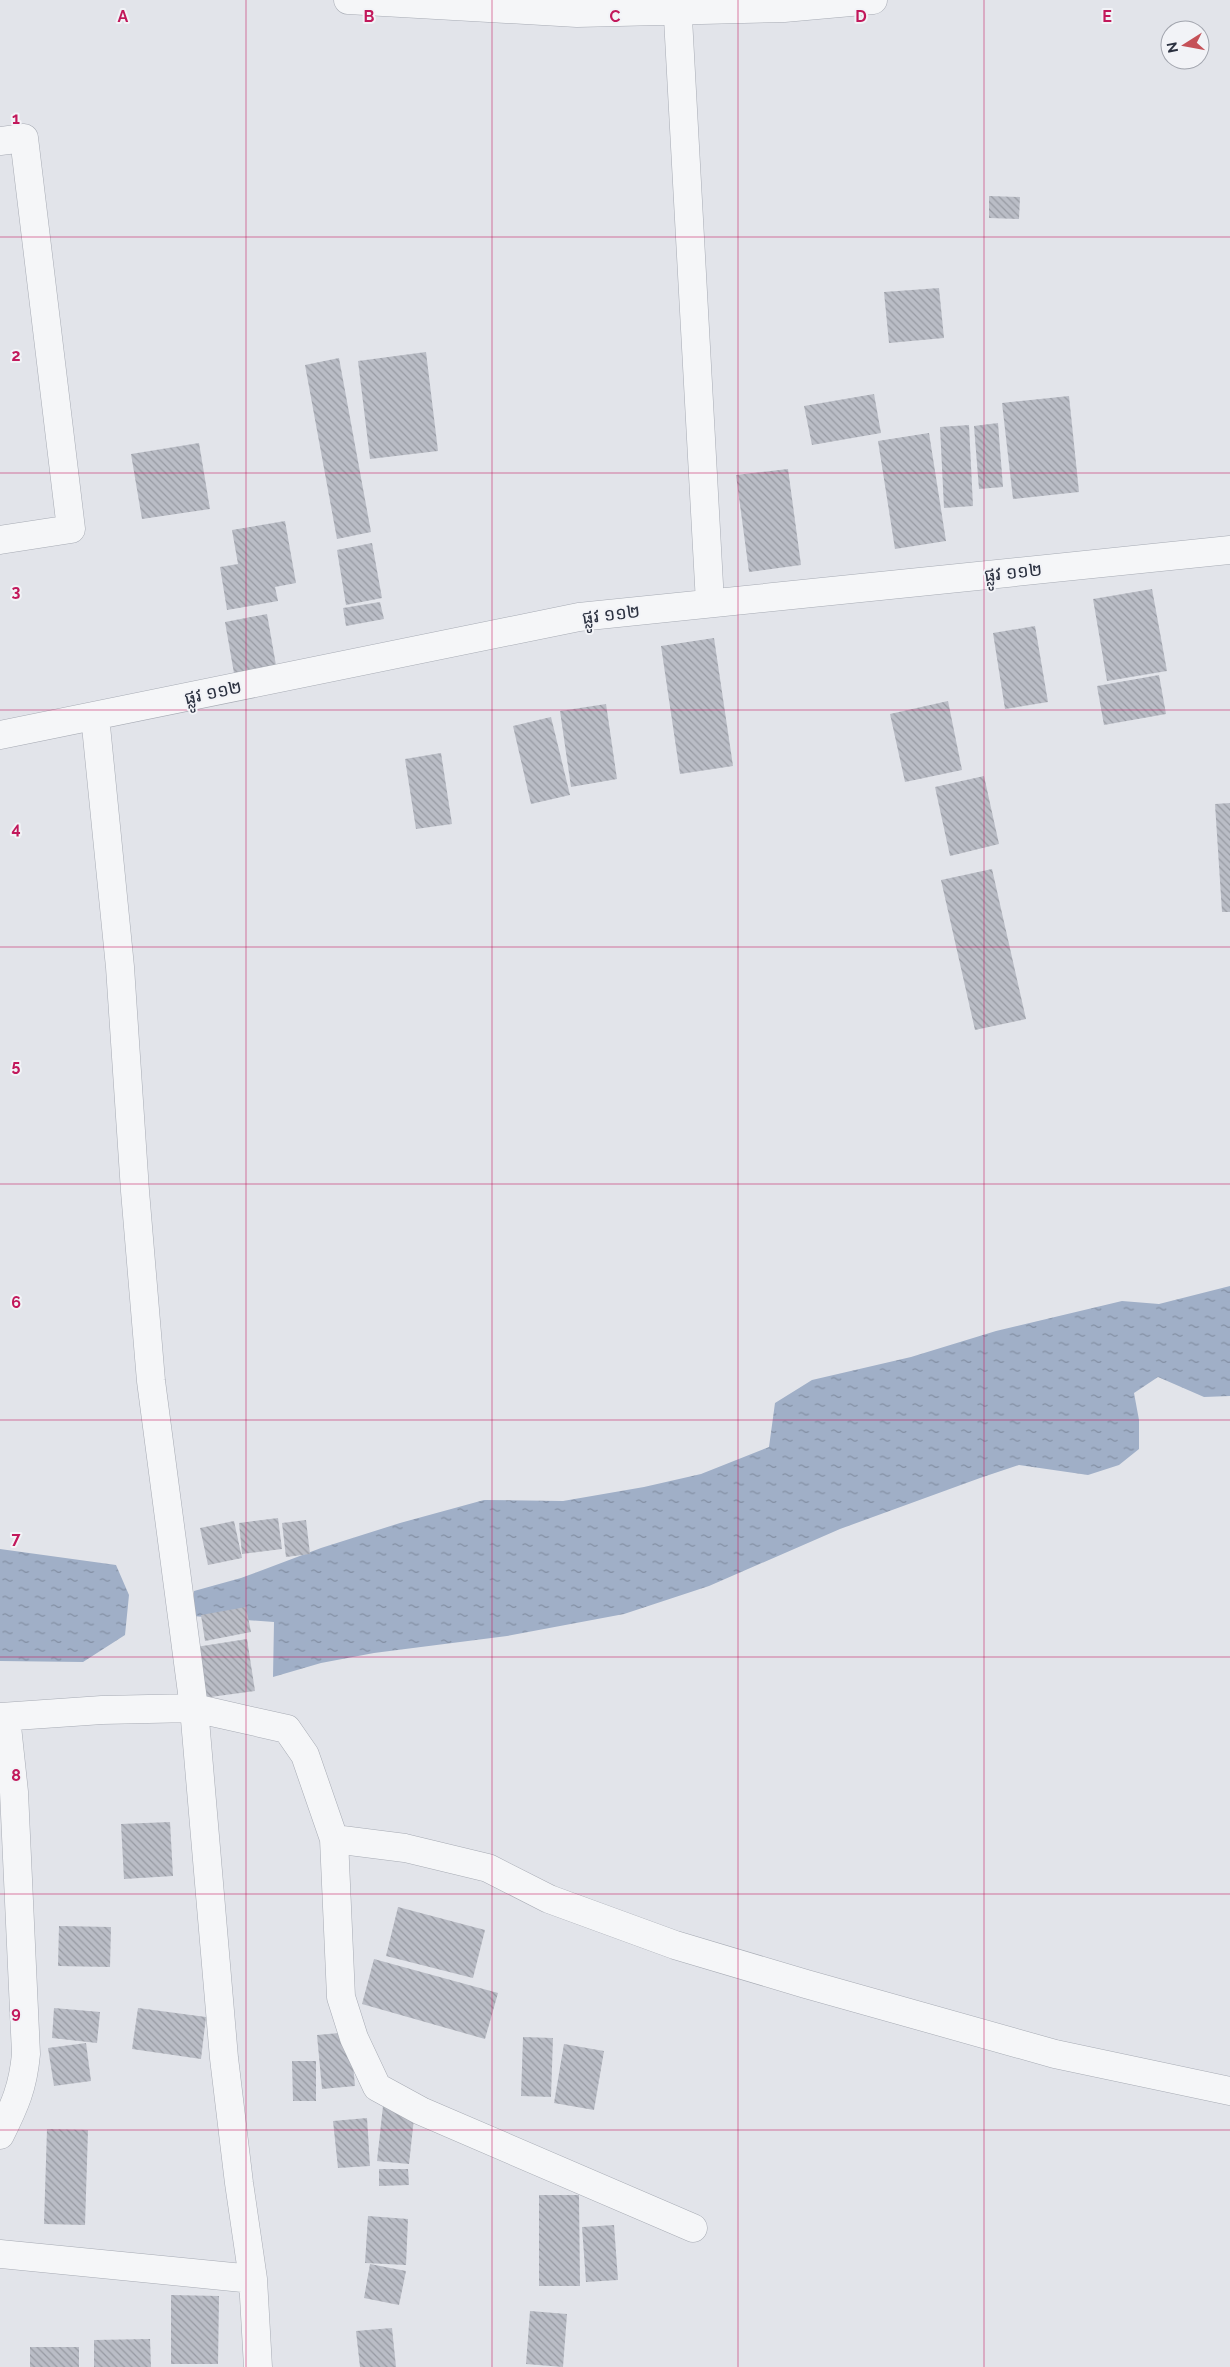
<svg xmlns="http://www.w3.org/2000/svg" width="1230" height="2367" viewBox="0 0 1230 2367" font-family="Raleway,'Noto Sans Khmer',sans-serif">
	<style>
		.water { fill: url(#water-ripples) }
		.building { fill: url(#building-back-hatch) }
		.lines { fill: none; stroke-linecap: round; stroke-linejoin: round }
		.minor-casing { stroke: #a7abb4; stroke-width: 29 }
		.minor { stroke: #f5f6f8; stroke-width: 28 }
		.grid { fill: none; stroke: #c2185b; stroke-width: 1; stroke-opacity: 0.55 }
		.labels { text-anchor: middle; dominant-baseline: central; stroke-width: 4; stroke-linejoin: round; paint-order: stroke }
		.street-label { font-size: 18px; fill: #2b3140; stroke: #f2f3f7 }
		.grid-label { font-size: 16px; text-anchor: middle; font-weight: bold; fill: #c2185b; stroke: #f2f3f7; stroke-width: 4; stroke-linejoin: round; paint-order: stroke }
	</style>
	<defs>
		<pattern id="water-ripples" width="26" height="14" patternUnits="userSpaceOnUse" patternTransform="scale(1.25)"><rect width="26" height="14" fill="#a0afc7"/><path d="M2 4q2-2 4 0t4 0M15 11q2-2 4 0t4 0" fill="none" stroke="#838fa3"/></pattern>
		<pattern id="building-back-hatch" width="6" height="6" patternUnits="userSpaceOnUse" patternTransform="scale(1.25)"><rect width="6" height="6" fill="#babdc6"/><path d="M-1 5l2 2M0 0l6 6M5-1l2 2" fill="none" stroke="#979aa2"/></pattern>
	</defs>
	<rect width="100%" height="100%" fill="#e2e4ea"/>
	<path class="water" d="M1230 1286V1396L1204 1397 1158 1377 1134 1393 1139 1420V1449L1119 1465 1088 1475 1019 1465 980 1478 840 1529 709 1586 624 1614 507 1636 374 1653 321 1663 273 1677 274 1622 192 1616 194 1591 241 1578 321 1548 400 1523 484 1500 563 1501 644 1487 701 1474 769 1447 775 1403 812 1380 911 1357 996 1331 1122 1301 1159 1304Z
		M0 1549 116 1565 129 1595 125 1635 83 1662 0 1661Z"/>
	<path class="building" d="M989 196 1020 197 1019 219 989 218Z
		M939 288 944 338 889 343 884 292Z
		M426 352 438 451 370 459 358 361Z
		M339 358 371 532 337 539 305 365Z
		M874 394 881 433 812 445 804 406Z
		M1069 396 1079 492 1013 499 1002 403Z
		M998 423 1003 487 979 489 974 426Z
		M969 425 973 506 944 508 940 427Z
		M929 433 946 541 895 549 878 441Z
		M199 443 210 509 142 519 131 454Z
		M788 469 801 565 749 572 736 475Z
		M285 521 296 583 275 587 278 601 227 610 220 567 238 564 232 530Z
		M372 543 382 598 346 605 337 550Z
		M1152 589 1167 671 1107 681 1093 599Z
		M380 602 384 619 346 626 343 608Z
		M267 614 277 671 235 679 225 622Z
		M1035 626 1048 702 1005 709 993 633Z
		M714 638 733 766 680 774 661 646Z
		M1159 675 1166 714 1104 725 1097 686Z
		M948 701 962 770 905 782 890 714Z
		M606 704 617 779 571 787 560 711Z
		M551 717 570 795 531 804 513 726Z
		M441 753 452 824 416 829 405 759Z
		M984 776 999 844 950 856 935 787Z
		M1230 803V912H1222L1215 804Z
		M992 869 1026 1019 975 1030 941 880Z
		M278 1518 282 1549 242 1554 239 1523Z
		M306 1520 310 1554 286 1557 282 1523Z
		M234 1521 242 1558 208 1565 200 1528Z
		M246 1607 251 1632 205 1641 201 1615Z
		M247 1639 255 1691 203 1698 196 1647Z
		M170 1822 173 1876 124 1879 121 1824Z
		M398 1907 485 1930 473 1978 386 1956Z
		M59 1926 111 1927 110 1967 58 1966Z
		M374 1959 498 1993 485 2039 362 2004Z
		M54 2008 100 2012 97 2043 52 2038Z
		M138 2008 206 2017 201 2059 132 2049Z
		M350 2032 355 2086 322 2089 317 2035Z
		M523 2037 553 2038 551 2097 521 2096Z
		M86 2043 91 2081 54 2086 48 2048Z
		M564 2044 604 2051 594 2110 554 2103Z
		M292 2061H316V2101H293Z
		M383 2106 415 2109 409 2164 377 2161Z
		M367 2118 370 2166 338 2168 333 2121Z
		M47 2129 88 2130 85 2225 44 2224Z
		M379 2169H408L409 2185 379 2186Z
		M539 2195H579L580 2286H539Z
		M368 2216 408 2219 406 2265 365 2263Z
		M614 2225 618 2280 586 2282 582 2227Z
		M370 2264 406 2271 399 2305 364 2298Z
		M171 2295 219 2296 218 2364H171Z
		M530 2311 567 2314 563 2367 526 2364Z
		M392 2328 396 2367H360L356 2331Z
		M150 2339 151 2367H94V2340Z
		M30 2347H79V2367H30Z"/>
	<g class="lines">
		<defs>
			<path id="minor" d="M348 0 577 13 784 8 873 0
				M677 0 710 603
				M0 141 24 138 71 529 0 540
				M0 735 579 617 1230 550
				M0 1717 102 1710 194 1708 287 1729 305 1755 334 1839 405 1848 488 1868 549 1899 675 1945 806 1984 1055 2054 1230 2091
				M334 1839 341 1997 354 2038 377 2087 421 2111 693 2228
				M0 2135C15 2105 23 2087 26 2054L14 1792 6 1717
				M0 2254 253 2279 239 2183 224 2058 194 1708 151 1381 135 1191 120 967 95 716
				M253 2279 258 2367"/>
		</defs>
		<use href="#minor" class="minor-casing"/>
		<use href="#minor" class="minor"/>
	</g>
	<path class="grid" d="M246 0V2367M492 0V2367M738 0V2367M984 0V2367M0 237H1230M0 473H1230M0 710H1230M0 947H1230M0 1184H1230M0 1420H1230M0 1657H1230M0 1894H1230M0 2130H1230"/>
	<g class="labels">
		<g class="street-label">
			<text transform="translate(1013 572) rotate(-6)">ផ្លូវ ១១២</text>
			<text transform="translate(611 614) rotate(-7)">ផ្លូវ ១១២</text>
			<text transform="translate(213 692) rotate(-12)">ផ្លូវ ១១២</text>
		</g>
	</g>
	<g class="grid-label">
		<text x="123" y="22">A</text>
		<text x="369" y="22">B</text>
		<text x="615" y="22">C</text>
		<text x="861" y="22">D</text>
		<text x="1107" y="22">E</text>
		<text x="16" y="124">1</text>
		<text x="16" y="361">2</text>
		<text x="16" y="597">3</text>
		<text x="16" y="834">4</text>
		<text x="16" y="1071">5</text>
		<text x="16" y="1308">6</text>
		<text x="16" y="1544">7</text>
		<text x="16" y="1781">8</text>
		<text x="16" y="2018">9</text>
	</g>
	<g transform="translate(1185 45) rotate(259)"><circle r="24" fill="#f2f3f7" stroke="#a2a5ae"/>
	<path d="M0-4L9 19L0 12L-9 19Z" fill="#c55158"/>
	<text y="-8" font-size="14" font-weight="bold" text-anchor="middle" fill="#2b3140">N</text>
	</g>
</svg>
